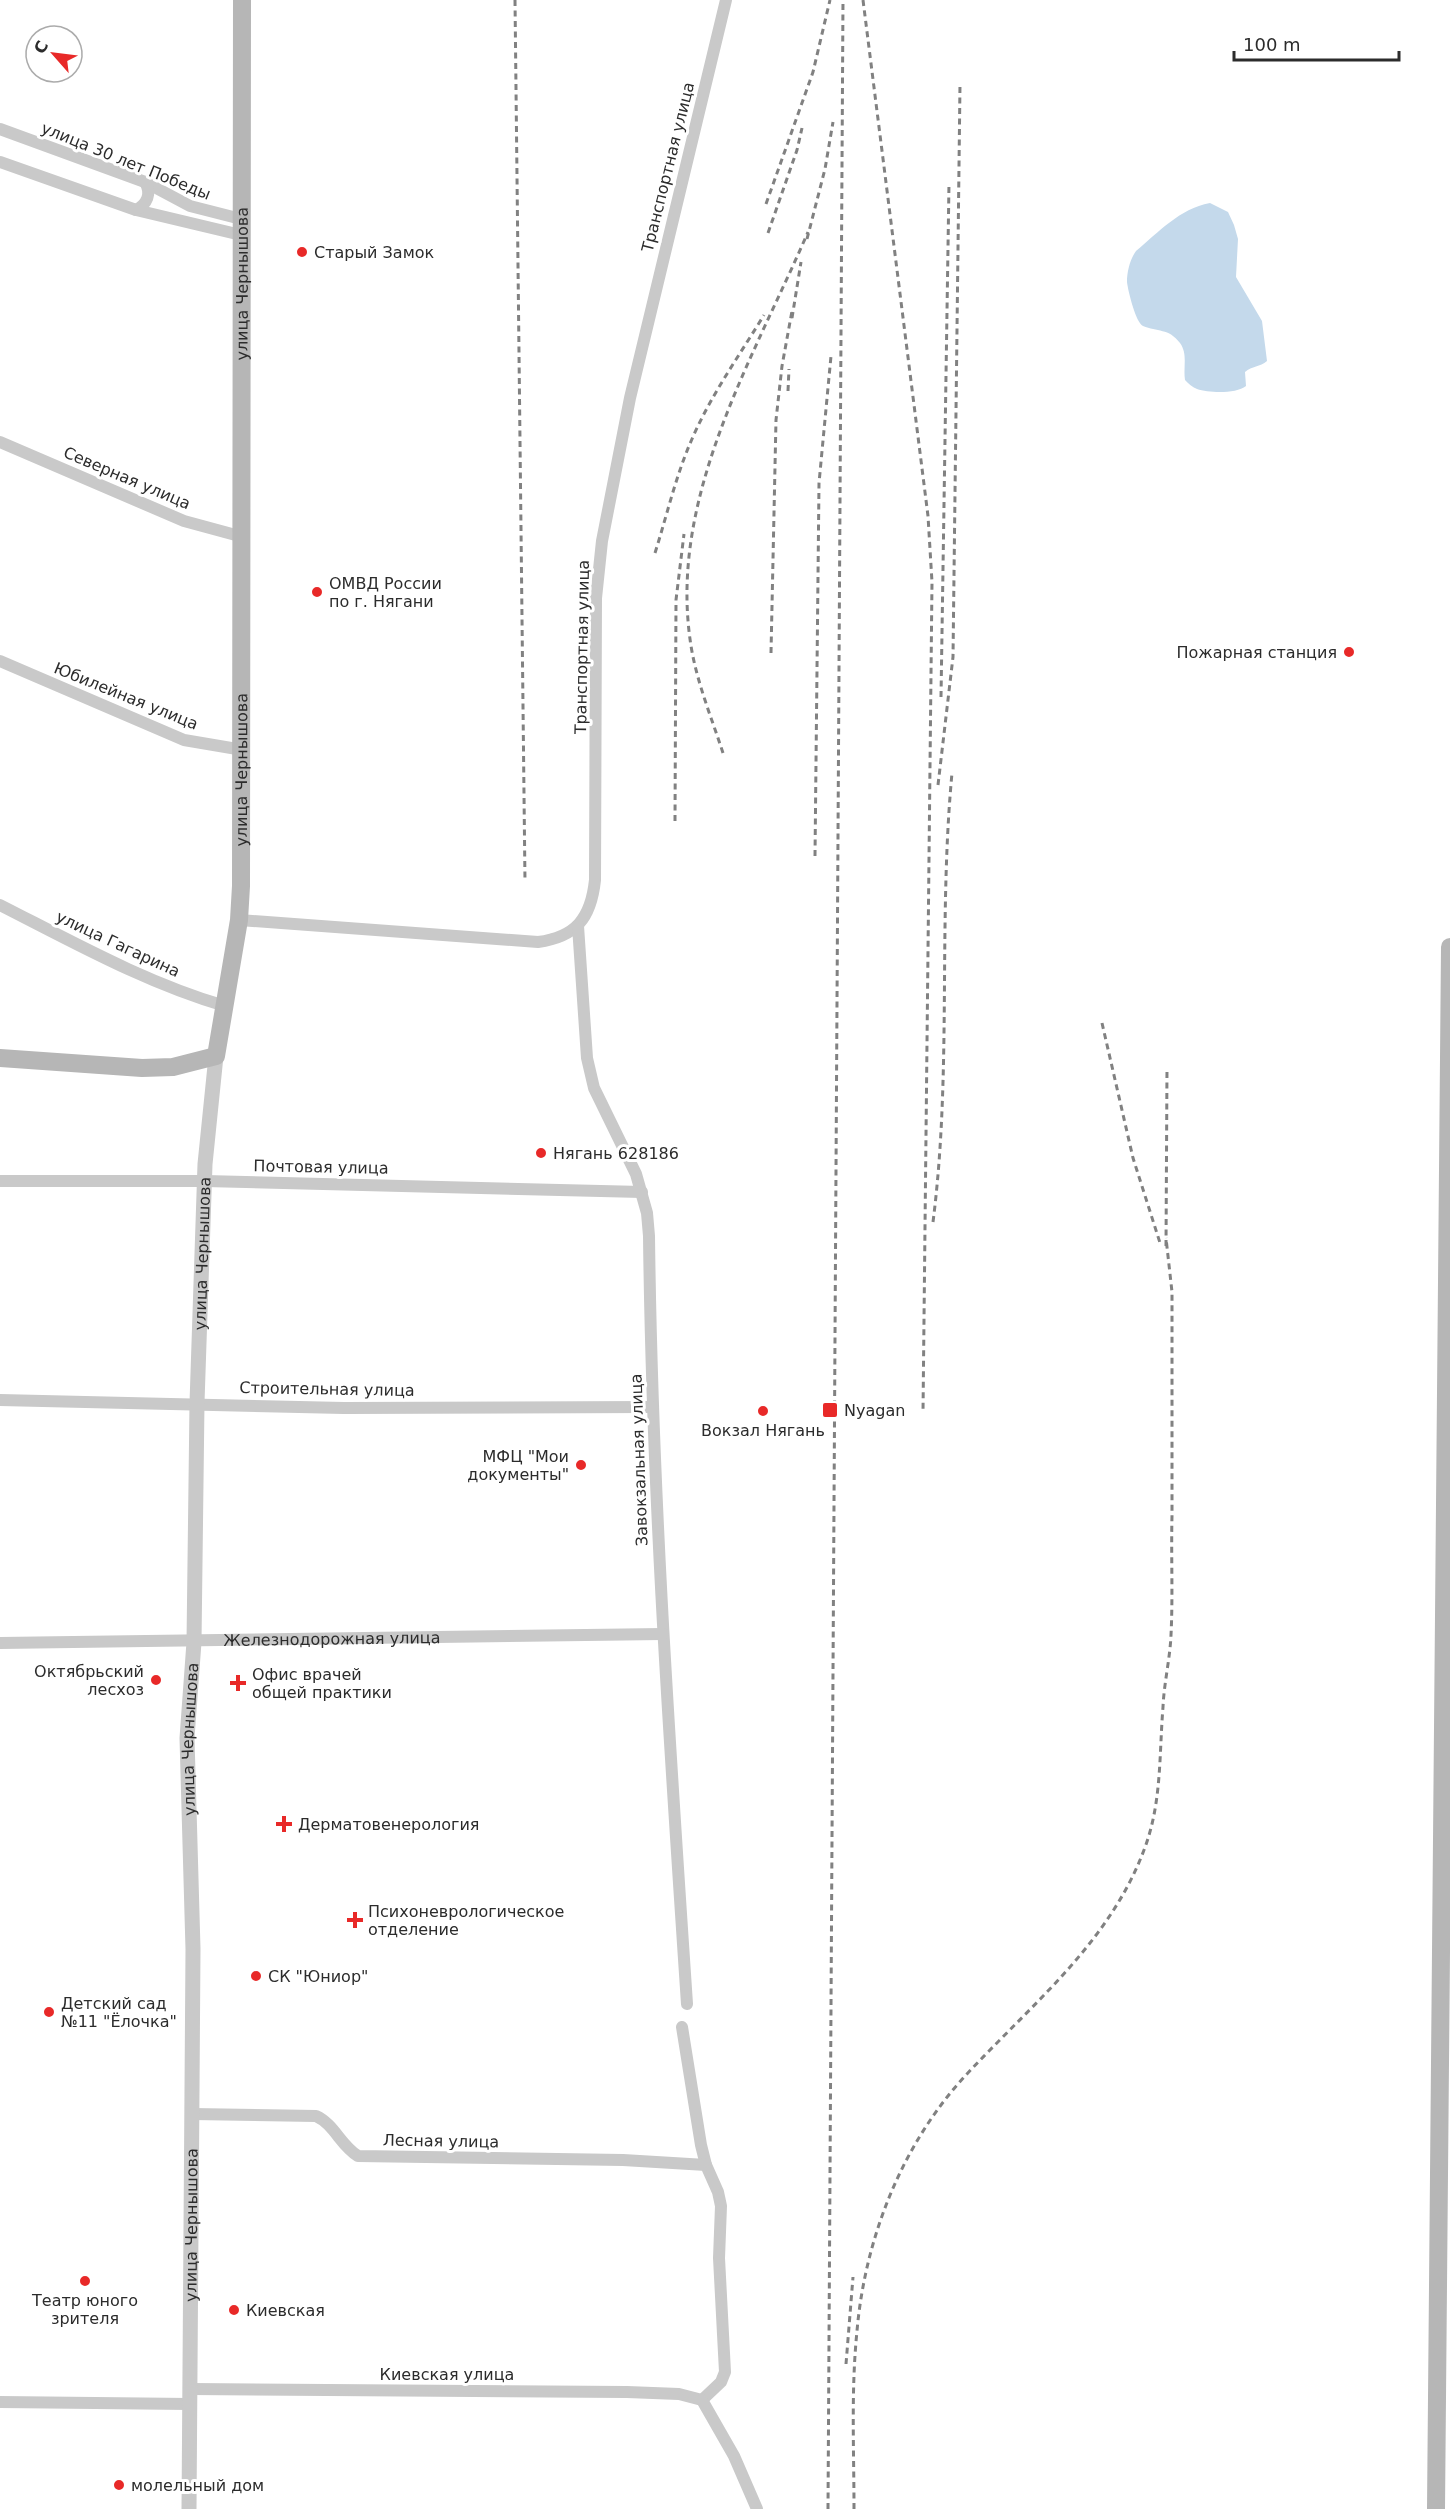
<svg xmlns="http://www.w3.org/2000/svg" width="1450" height="2509" viewBox="0 0 1450 2509" font-family="'DejaVu Sans',sans-serif">
	<style>
		.water { fill: #c4d9eb }
		.lines { fill: none; stroke-linecap: round; stroke-linejoin: round }
		.minor { stroke: #c9c9c9; stroke-width: 12 }
		.tertiary { stroke: #c9c9c9; stroke-width: 15 }
		.secondary { stroke: #b6b6b6; stroke-width: 18 }
		.rail { stroke: #818181; stroke-width: 3; stroke-dasharray: 6 4.5; stroke-linecap: butt }
		.poi-dot { fill: #e82928; stroke: #fff; stroke-width: 2 }
		.labels { text-anchor: middle; dominant-baseline: central; stroke-width: 6; stroke-linejoin: round; paint-order: stroke }
		.street-label { font-size: 16px; fill: #2c2c2c; stroke: #fff }
		.poi-label { font-size: 16px; fill: #2c2c2c; stroke: #fff; text-anchor: start }
	</style>
	<rect width="100%" height="100%" fill="#fff"/>
	<path class="water" d="M1210 203 1228 212 1234 225 1238 239 1236 277 1262 321 1267 361C1260 367 1252 366 1245 372L1246 386C1236 394 1209 393 1197 389 1192 387 1188 383 1185 380 1183 367 1188 354 1180 343 1169 328 1157 332 1143 326 1136 323 1128 291 1127 282 1127 272 1130 259 1136 251 1159 232 1179 209 1210 203Z"/>
	<g class="lines">
		<g class="minor">
			<path d="M0 129 145 182 190 206 241 219"/>
			<path d="M0 162 136 210 241 235"/>
			<path d="M136 210C147 204 152 194 145 182"/>
			<path d="M0 442 184 521 243 537"/>
			<path d="M0 661 184 740 243 750"/>
			<path d="M0 905C73 942 146 983 225 1006"/>
			<path d="M239 920 538 942C576 937 591 918 595 880L596 598 602 541 630 398 726 0"/>
			<path d="M578 926 587 1058 594 1088 636 1174 647 1213 649 1236C652 1492 670 1748 687 2004"/>
			<path d="M0 1181H205L642 1192"/>
			<path d="M0 1400 344 1408 653 1407"/>
			<path id="s1" d="M0 1643 663 1634"/>
			<path d="M682 2027 701 2145 706 2165 718 2192 721 2206 719 2258 725 2372 721 2382 702 2400"/>
			<path d="M192 2114 316 2116C334 2124 341 2146 358 2156L623 2160 706 2165"/>
			<path d="M190 2389 627 2392 679 2394 702 2400"/>
			<path d="M702 2400 734 2456 757 2509"/>
			<path d="M0 2402 190 2404"/>
		</g>
		<path class="tertiary" id="s2" d="M189 2509 193 1949 187 1738 194 1642 197 1403 205 1164 216 1056"/>
		<g class="secondary">
			<path id="s3" d="M0 1058 142 1068 173 1067 216 1056 239 920 241 886 242 0"/>
			<path d="M1436 2509 1450 947"/>
		</g>
		<path class="rail" d="M515 0 525 882
			M863 0 928 516 932 582 923 1412
			M766 204 813 72 830 0
			M768 233 797 150 802 128
			M807 239 825 169 833 122
			M792 318 801 262
			M788 391 789 369
			M655 553C667 515 676 475 692 439 711 395 739 356 764 315
			M771 653 776 420 782 366 792 311
			M941 697 949 183
			M723 753C711 716 695 678 690 639 670 495 753 359 808 232
			M938 785 953 657 960 84
			M675 821 676 600 684 534
			M815 856 819 483 831 356
			M1102 1023 1133 1158 1161 1246
			M933 1222C952 1073 938 922 952 773
			M1166 1246 1167 1068
			M846 2364 853 2277
			M828 2509 843 0
			M854 2509C854 2450 851 2390 857 2331 865 2238 902 2144 966 2075 1032 2004 1109 1943 1144 1850 1162 1803 1159 1756 1163 1707 1164 1683 1170 1659 1171 1635 1173 1595 1171 1556 1172 1516 1172 1441 1172 1367 1172 1292L1166 1238"/>
	</g>
	<g class="poi-dot">
		<circle cx="302" cy="252" r="6"/>
		<circle cx="317" cy="592" r="6"/>
		<circle cx="1349" cy="652" r="6"/>
		<circle cx="541" cy="1153" r="6"/>
		<rect x="822" y="1402" width="16" height="16" rx="3"/>
		<circle cx="763" cy="1411" r="6"/>
		<circle cx="581" cy="1465" r="6"/>
		<circle cx="156" cy="1680" r="6"/>
		<path d="M235 1674h6v6h6v6h-6v6h-6v-6h-6v-6h6z"/>
		<path d="M281 1815h6v6h6v6h-6v6h-6v-6h-6v-6h6z"/>
		<path d="M352 1911h6v6h6v6h-6v6h-6v-6h-6v-6h6z"/>
		<circle cx="256" cy="1976" r="6"/>
		<circle cx="49" cy="2012" r="6"/>
		<circle cx="85" cy="2281" r="6"/>
		<circle cx="234" cy="2310" r="6"/>
		<circle cx="119" cy="2485" r="6"/>
	</g>
	<g class="labels">
		<g class="street-label">
			<text transform="translate(126 161) rotate(22)">улица 30 лет Победы</text>
			<text transform="translate(668 167) rotate(-76)">Транспортная улица</text>
			<text stroke="none"><textPath href="#s3" startOffset="992">улица Чернышова</textPath></text>
			<text transform="translate(127 478) rotate(23)">Северная улица</text>
			<text transform="translate(582 647) rotate(-89)">Транспортная улица</text>
			<text transform="translate(126 696) rotate(22)">Юбилейная улица</text>
			<text stroke="none"><textPath href="#s3" startOffset="506">улица Чернышова</textPath></text>
			<text transform="translate(118 944) rotate(25)">улица Гагарина</text>
			<text transform="translate(321 1167) rotate(1)">Почтовая улица</text>
			<text stroke="none"><textPath href="#s2" startOffset="1256">улица Чернышова</textPath></text>
			<text transform="translate(327 1389) rotate(1)">Строительная улица</text>
			<text transform="translate(639 1460) rotate(-92)">Завокзальная улица</text>
			<text stroke="none"><textPath href="#s1" startOffset="332">Железнодорожная улица</textPath></text>
			<text stroke="none"><textPath href="#s2" startOffset="770">улица Чернышова</textPath></text>
			<text transform="translate(441 2141) rotate(1)">Лесная улица</text>
			<text stroke="none"><textPath href="#s2" startOffset="284">улица Чернышова</textPath></text>
			<text x="447" y="2374">Киевская улица</text>
		</g>
		<g class="poi-label">
			<text x="314" y="252">Старый Замок</text>
			<text x="329" y="583">ОМВД России<tspan x="329" dy="18">по г. Нягани</tspan></text>
			<text x="1337" y="652" text-anchor="end">Пожарная станция</text>
			<text x="553" y="1153">Нягань 628186</text>
			<text x="844" y="1410">Nyagan</text>
			<text x="763" y="1430" text-anchor="middle">Вокзал Нягань</text>
			<text x="569" y="1456" text-anchor="end">МФЦ "Мои<tspan x="569" dy="18">документы"</tspan></text>
			<text x="144" y="1671" text-anchor="end">Октябрьский<tspan x="144" dy="18">лесхоз</tspan></text>
			<text x="252" y="1674">Офис врачей<tspan x="252" dy="18">общей практики</tspan></text>
			<text x="298" y="1824">Дерматовенерология</text>
			<text x="368" y="1911">Психоневрологическое<tspan x="368" dy="18">отделение</tspan></text>
			<text x="268" y="1976">СК "Юниор"</text>
			<text x="61" y="2003">Детский сад<tspan x="61" dy="18">№11 "Ёлочка"</tspan></text>
			<text x="85" y="2300" text-anchor="middle">Театр юного<tspan x="85" dy="18">зрителя</tspan></text>
			<text x="246" y="2310">Киевская</text>
			<text x="131" y="2485">молельный дом</text>
		</g>
	</g>
	<g transform="translate(54 54) rotate(298)"><circle r="28" fill="#ffffff" stroke="#ababab" stroke-width="1.5"/>
	<path d="M0-4.5L10 22L0 15L-10 22Z" fill="#e82928"/>
	<text y="-9" font-size="16" font-weight="bold" text-anchor="middle" fill="#2c2c2c">С</text>
	</g>
	<path d="M1234 51v9h165v-9" fill="none" stroke="#2c2c2c" stroke-width="3"/>
	<text x="1243" y="51" font-size="18" fill="#2c2c2c" stroke="#ffffff" stroke-width="4.5" paint-order="stroke">100 m</text>
</svg>
